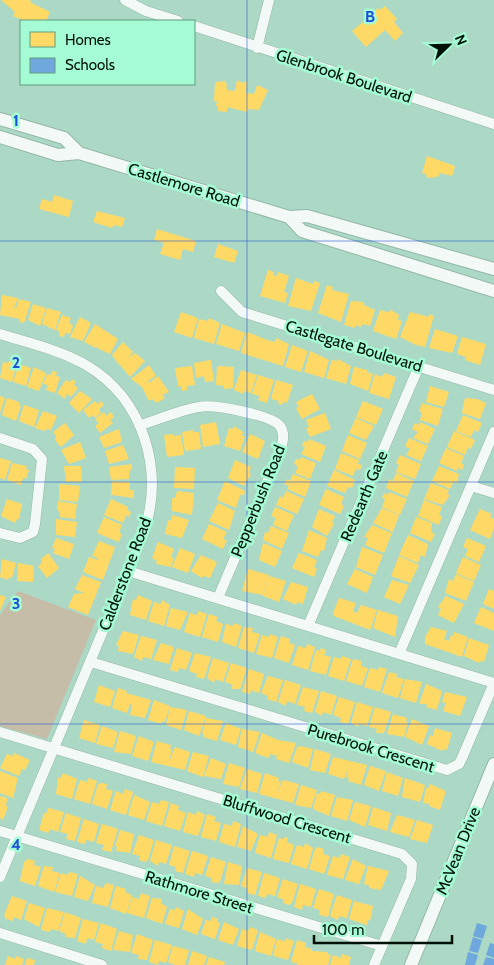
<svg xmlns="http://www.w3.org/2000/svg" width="494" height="965" viewBox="0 0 494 965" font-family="Cabin,sans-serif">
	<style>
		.green { fill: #c6bda8 }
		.homes { fill: #ffd966 }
		.schools { fill: #6fa8dc }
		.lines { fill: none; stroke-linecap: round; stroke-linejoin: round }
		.minor-casing { stroke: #93b7a6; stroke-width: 11 }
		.major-casing { stroke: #93b7a6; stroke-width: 14 }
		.minor { stroke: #f3f9f6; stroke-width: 10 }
		.major { stroke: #f3f9f6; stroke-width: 12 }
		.grid { fill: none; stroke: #1d4ed8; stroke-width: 1; stroke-opacity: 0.55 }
		.labels { text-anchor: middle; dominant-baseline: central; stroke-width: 5; stroke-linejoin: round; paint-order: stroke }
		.street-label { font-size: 16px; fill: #001107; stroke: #a5fbd3 }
		.grid-label { font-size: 16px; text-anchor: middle; font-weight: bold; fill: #1d4ed8; stroke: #a5fbd3; stroke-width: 5; stroke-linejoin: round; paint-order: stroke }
	</style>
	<rect width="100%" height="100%" fill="#acd9c5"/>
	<path class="green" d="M18 591 96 620 47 739 0 726V615Z"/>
	<path class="homes" d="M1 0H31L30 2 50 12 46 21H25L13 16 15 12Z
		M385 6 397 19 394 22 403 33 395 41 385 30 366 47 352 31 363 22 365 24 369 20 367 18 378 8 380 10Z
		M237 80 243 83 247 81 246 93 254 94 257 85 268 90 259 110 248 109 247 112 227 107V112L218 111V106H216L217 101H214L215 82 226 81 227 90 235 91Z
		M427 156 455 166 452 176 440 173 438 177 427 178 426 174 422 173Z
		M54 195 73 201 69 217 39 209 42 199 52 202Z
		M97 211 125 218 122 227 114 225 112 228 93 222Z
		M157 229 196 241 193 252 183 249 180 260 160 254 164 243 154 240Z
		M218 244 238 251 234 263 214 257Z
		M268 270 274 272 273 275 277 276 278 272 289 276 284 292 288 293 285 303 260 296Z
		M296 278 313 284 314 281 320 283 311 311 288 306Z
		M327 285 333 287 332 290 349 294 341 322 318 313Z
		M2 295 18 298 14 308H16L19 299 31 302 24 323 19 322 20 319 0 315Z
		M351 301 364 302V305L375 310 370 326 362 324 361 327 356 325 355 328 344 325Z
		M33 304 46 308 40 326 28 320Z
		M47 308 61 312 55 330 42 324Z
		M380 310 388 312 391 310 399 315 398 320 402 321 396 339 373 331Z
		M181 312 198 318 192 338 174 332Z
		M410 312 426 316 428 318 429 314 434 316 425 347 416 345 400 337Z
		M62 315 71 318 69 323 73 325 70 334 65 333 64 337 59 336 60 332 56 330Z
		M80 317 91 323 83 341 70 337Z
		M209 318 220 323 214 344 194 338 199 319 208 321Z
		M95 324 118 339 110 354 97 348 99 344 96 348 84 342Z
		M222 324 245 333 239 351 216 344Z
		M435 329 458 336 452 353 429 348Z
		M247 332 267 340 275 342 276 338 289 344 283 366 241 353Z
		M462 337 486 344 480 365 465 360 466 357 457 354Z
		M123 342 133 352 128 358 135 353 145 361 130 377 121 366 124 363 120 366 112 355Z
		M292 345 308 351 301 372 285 367Z
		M310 351 329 360 324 378 304 372Z
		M338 359 351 366 346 384 326 378 332 360 337 361Z
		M211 360 214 381 205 382 204 376 196 378 194 363Z
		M9 361 17 363 12 382 0 378 3 362 8 363Z
		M22 365 31 368 26 386 13 382 18 367 22 368Z
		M149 365 156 376 148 381 149 383 158 376 169 392 162 395 165 398 157 403 152 399 149 401 142 387 131 379Z
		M192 366 195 385 187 386V390L182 391 181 386 178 387 175 368Z
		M217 366 234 367 233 388 224 389V386L216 385Z
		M34 367 46 373 39 391 27 387Z
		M354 367 367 370V372L373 374 368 391 350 384Z
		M241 370 257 375 251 393 244 391 243 394 234 390Z
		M52 371 57 372 56 376 60 377 55 393 46 390 48 385 43 384 47 374 51 375Z
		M384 373 396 377 389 399 369 393 375 374 382 377Z
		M258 375 274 380 267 403 258 400 260 396 252 394Z
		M72 379 76 382 74 385 78 388 71 397 67 394 65 399 57 393 66 380 70 382Z
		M276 380 293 385 287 403 283 402 282 405 278 404 279 401 271 399Z
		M430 386 449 392 444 407 426 402Z
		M80 391 92 399 79 413 69 403Z
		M312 394 320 409 302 419 296 408 299 407 296 402Z
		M0 396 5 398 0 413Z
		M7 398 19 402V405L21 406 16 421 2 415Z
		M465 398 477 399 486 403 480 419 462 413Z
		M95 401 98 404 101 401 104 405 99 409 101 413 95 418 93 415 89 418 83 410Z
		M363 401 383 409 376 425 356 417Z
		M422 403 443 409 438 426 420 420 422 412 419 411Z
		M24 405 39 410 34 427 19 421Z
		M43 411 57 416 51 430 47 429 44 431 35 428Z
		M104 412 106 416 111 412 114 417 110 420 113 423 100 433 95 426 99 423 95 419Z
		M325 413 331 429 310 437 306 428 309 427 306 420Z
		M463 415 482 423 478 432 474 430 471 437 456 431Z
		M356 418 374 426 366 440 349 433Z
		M216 422 220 444 203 447 200 425Z
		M420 422 435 429 428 444 413 438 418 432 412 429 415 423 419 425Z
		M65 423 74 435 61 447 55 440 56 436 53 432Z
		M234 426 243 432 242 436H245L240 451 224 446 229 428 233 429Z
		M119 429 122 442 104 448 99 437Z
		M193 430V432H199L201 449 185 451 182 432Z
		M454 431 475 440 471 449 468 447 465 455 447 447Z
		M173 434 174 436 181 435 184 455 167 457 164 435Z
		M250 434 265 441 258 459 242 452Z
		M348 435 367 443 360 459 342 451Z
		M409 438 428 446 421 461 406 455 410 449 405 446Z
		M309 439 326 446 320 462 301 454 305 447 302 446 304 441 308 442Z
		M80 442 86 458 69 464 61 450Z
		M123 445 129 459 109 464 105 451Z
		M446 448 464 456 461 463 464 465 462 470 458 468 457 471 439 463Z
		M341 453 359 460 358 464 362 465 360 470 356 469 353 476 335 469Z
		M400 455 421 464 415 479 396 472 399 465 396 463Z
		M301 457 316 463 310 479 295 473 298 466 294 464 296 459 300 460Z
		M0 458 11 461 5 480 0 478Z
		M235 460 251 467 249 473 251 474 244 486 228 478Z
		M12 463 27 466 26 469 29 470 26 479 23 478 21 485 7 480Z
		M132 464V470L129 471V479L111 480 109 467Z
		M64 466H81L82 482H66Z
		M439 466 459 474 457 483 454 481 450 489 432 481Z
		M175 467 195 468 194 489 174 488Z
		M334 470 355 480 352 488 348 487 345 493 327 486Z
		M396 473 414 481 407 497 386 488 389 479 393 481Z
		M293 474 311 481 305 497 287 489 289 486 284 484 287 479 290 481Z
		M112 481 130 482V490H134V498L111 495Z
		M225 481 245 491 244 495H240L236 508 217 500Z
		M431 483 449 490 447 494 450 495 443 505 424 499Z
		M59 484 80 486 78 502 59 500Z
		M326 489 344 497 341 504 344 506 340 514 319 505Z
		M177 491 194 493 192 515 172 511V498H175Z
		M286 491 304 499 297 514 276 505 280 496 283 498Z
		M389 492 407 499 400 515 382 507 385 499 382 498 384 493 388 495Z
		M7 499 22 504 19 519H17L15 523 1 516Z
		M111 499 128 507 127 510 131 512 129 517 126 515 123 523 104 515Z
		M424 500 442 507 439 515 442 516 439 525 418 516Z
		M58 501 77 504 75 519 60 517V512L57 510Z
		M218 503 235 511 229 530 209 521Z
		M275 507 294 515 287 531 273 525 276 518 271 516Z
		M382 508 399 515 393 532 373 523Z
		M319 509 335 516 332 522 334 524 327 536 312 527Z
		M480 509 492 514 490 517 494 519V528L490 539 470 530Z
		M172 515 189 520 182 538 165 534 168 520 171 521Z
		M104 517 122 525 119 532 122 534 119 542 97 533Z
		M416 517 432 523 431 532 435 534 431 542 410 533Z
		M56 519 77 522 75 537 56 535Z
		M209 524 227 532 223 539 227 540 223 549 202 539Z
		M372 525 392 533 384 553 365 545 368 538 364 537Z
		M271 526 289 533 282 549 263 540 265 532 268 533Z
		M309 530 327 538 324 551 321 550 318 557 302 551Z
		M408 535 428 544 425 557 421 555 418 563 399 555Z
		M56 538 74 544 69 559 53 553 55 549 52 548Z
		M467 538 486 546 479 562 465 556 468 549 463 547Z
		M99 541 115 547 103 580 83 572 89 557 98 560V558L92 556Z
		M158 542 174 549 171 557 174 558 171 567 156 564 157 561 152 558Z
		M263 543 282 551 275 567 259 560Z
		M362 547 383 555 375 575 356 567Z
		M180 548 195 554 188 573 172 567Z
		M48 553 59 568 47 578 38 566 42 563 41 559Z
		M299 553 317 560 314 567 317 569 314 577 292 568Z
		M201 555 217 562 210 578 204 576 202 578 191 571Z
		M399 556 419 565 410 583 391 576Z
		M463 557 481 565 474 581 456 573Z
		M2 559 16 563 12 578 9 577 8 580 0 577Z
		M18 563 34 566 33 582 17 581Z
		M248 569 269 575 263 595 242 591Z
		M355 569 373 577 367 593 347 584Z
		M456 574 474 582 466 601 445 593 449 579 453 581Z
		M82 575 101 582 88 615 68 607 74 594 84 593 75 589Z
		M269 576 286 581 279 602 263 596Z
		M392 580 409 585 400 604 384 597Z
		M291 582 308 587 303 604 297 602 296 605 283 599Z
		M489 589 494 591V609L483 604Z
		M0 595 6 597 0 611Z
		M138 595 152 601 146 620 130 615 133 599 136 600Z
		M446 596 464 604 454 623 438 615 441 609 438 607Z
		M339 598 356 603 353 611 357 613 361 605 377 610 370 630 334 616 333 613Z
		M162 600 170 605 164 626 148 621 154 602 161 604Z
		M481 607 494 613V631L474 623Z
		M171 608 188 612 180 630 166 626Z
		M378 610 398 616 395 637 373 628Z
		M198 611 207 614 200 637 184 632 190 613 197 615Z
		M209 614 218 617 216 621 223 624 218 642 202 637Z
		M234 623 242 626 236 647 222 642 226 624 233 626Z
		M244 627 253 628 252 632 260 634 254 653 238 648Z
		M431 627 447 631 444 639 449 641 451 635 453 636 454 632 468 637 462 657 425 644V637Z
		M123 631 139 635 133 654 118 651 119 646 116 645Z
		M270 634 278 637 272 658 256 654 262 635 269 637Z
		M141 636 157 640 151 659 143 657 142 661 134 657Z
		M281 636 290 639 289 643 295 645 289 663 274 658Z
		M469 638 489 645 484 662 480 661 479 663 464 656Z
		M161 643 174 647 169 664 153 660Z
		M307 644 315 647 308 670 292 665 298 646 306 648Z
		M177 648 192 653 186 670 179 668 178 672 170 670Z
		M321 648 326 650 324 655 331 657 326 675 310 671 316 650 320 651Z
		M195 653 211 657 204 679 196 677 197 674 189 671Z
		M342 656 351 659 344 681 328 676 334 657 341 659Z
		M213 658 229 663 223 682 215 679 214 683 207 678Z
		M353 659 362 661 361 666 368 668 362 686 346 681Z
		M231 663 247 668 240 689H231L233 685 225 682Z
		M379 667 387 669 380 692 364 687 370 668 378 670Z
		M249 669 264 674 259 693 251 690 250 694 242 692Z
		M389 672 397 674 396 677 404 679 398 698 382 693Z
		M268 676 283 680 276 702 267 699 268 696 261 693Z
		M405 679 422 682 416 703 400 698Z
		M285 680 301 685 295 704 287 701 286 706 278 702Z
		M426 684 442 691 437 710 426 707 427 704H419Z
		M99 685 115 691 110 707 94 702Z
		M303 687 319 691 312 713 304 711 305 707 297 705Z
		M118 688 127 691 126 693 151 700 145 718 130 715 132 705 130 704 127 713 112 708Z
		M321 691 337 696 331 715 323 712 322 716 315 712Z
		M445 692 467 697 460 716 443 711 446 703 442 702Z
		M339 697 355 702 348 724 340 722 341 718 333 715Z
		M154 700 170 706 165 722 162 721V724L148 720Z
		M357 702 373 707 367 726 359 724 358 727 351 723Z
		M170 707 187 710 181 730 166 725Z
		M375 707 391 712 384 733H376L377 729 369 727Z
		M189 711 206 716 199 736 184 730Z
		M393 714 407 718 406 721 408 722 404 737 387 734Z
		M206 718 223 721 217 741 203 737 204 734 202 733Z
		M412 719 429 726 422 745 405 737Z
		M84 720 100 725 95 743 79 738Z
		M226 723 241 729 236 745 220 740Z
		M102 726 118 732 113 748 96 744Z
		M435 728 452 733 447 750 443 749 442 751 427 744 430 735 433 736Z
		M242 729 260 732 253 752 238 747Z
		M120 731 136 736 131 754 114 752Z
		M262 733 278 740 296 743 289 763 276 759 277 756 273 755 270 754 269 758 255 753Z
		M139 736 154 742 148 761 132 756Z
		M157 741 171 745 170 749H172L169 762 175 747 190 752 185 770 151 762Z
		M301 746 313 749 308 768 292 762 297 747Z
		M315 749 331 754 325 773 310 770Z
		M193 752 209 756 203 777 187 771Z
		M14 753 30 760 25 770 22 769 19 776 0 768 7 754 13 756Z
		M333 757 367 765 361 785 348 781 349 778 346 777 349 767 344 779 328 774Z
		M211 758 226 764 221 779 204 776Z
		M229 763 245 768 239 787 223 784Z
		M370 766 386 771 379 791 364 785Z
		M247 769 262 774 257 793 240 789Z
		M0 771 18 778 13 798 0 793Z
		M387 772 403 778 398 796 382 791Z
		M63 773 77 779 72 799 56 794 58 777 61 778Z
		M265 773 279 778 278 781 281 782 277 794 283 780 299 784 293 803 259 794Z
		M88 778 97 781 90 804 74 799 80 780 87 782Z
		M405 778 425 785 420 802 402 797Z
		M101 783 107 784 106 789 113 791 107 809 92 804 98 784Z
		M430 784 446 791 440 810 429 806 430 804 423 803 426 788 428 789Z
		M301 785 317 790 311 808 295 805Z
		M125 789 133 792 126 815 110 810 116 791 123 794Z
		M321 791 335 795 329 816 313 809 317 793 320 794Z
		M134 795 150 802 144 820 128 815Z
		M0 796 7 798V801L6 806 8 807 3 820 0 818Z
		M337 797 353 800 347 821 331 816Z
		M161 800 169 802 162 826 146 821 152 802 159 804Z
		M355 802 371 806 365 827 349 820Z
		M171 803 179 806 178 810 186 813 180 831 164 826Z
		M373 807 391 813 387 831 368 825Z
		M48 808 64 812 58 832 50 829 49 833 39 830 44 813 46 814Z
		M197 811 205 815 198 836 183 832 188 812 196 815Z
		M66 813 81 818 75 841 66 839 68 834 60 832Z
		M207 814 216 817 214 821 221 823 216 841 201 837Z
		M397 815 415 820 409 837 390 832Z
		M84 819 99 824 94 842 86 840 85 844 77 842Z
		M417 820 433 825 427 843 410 839Z
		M233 821 241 824 235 847 219 842 224 824 232 826Z
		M102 824 118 829 111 852 102 850 104 845 96 843Z
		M243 826 258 834 251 851 237 847Z
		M120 830 134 834 130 853 116 851 117 847 115 846Z
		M269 832 277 835 271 858 255 853 260 835 268 837Z
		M139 835 154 840 148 860 145 862 139 860 140 856 132 854Z
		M284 837 288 838 287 842 294 845 289 863 273 859 279 838 284 839Z
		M156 840 172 845 166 864 159 862 158 866 150 861Z
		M305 843 313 848 307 869 291 864 297 845 304 847Z
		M174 846 190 851 183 873 175 871 176 867 169 865Z
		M318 847 324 849 323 854 330 856 324 874 309 869 315 849Z
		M192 851 208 856 202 875 195 873 194 877 185 874Z
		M341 854 350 857 343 879 327 875 333 856 340 858Z
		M211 857 226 862 220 882 217 883 211 882 212 878 205 876Z
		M28 859 35 861 34 865 41 867 35 886 20 881 24 862Z
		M353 859 366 866 359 884 345 880Z
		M228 862 242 866 239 885 224 884Z
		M44 866 53 867 52 871 60 873 54 892 38 886Z
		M368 866 389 871 381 890 369 888 370 886 364 884Z
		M247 868 262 872 255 895 247 893 248 889 241 886Z
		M69 872 78 874 72 896 55 892 61 873 68 875Z
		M264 873 280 878 275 896 267 894 266 898 258 896Z
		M80 876 95 885 88 901 74 897Z
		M283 879 298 884 292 903 289 905 283 903 284 900 277 897Z
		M105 883 114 885 108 907 92 903 96 886 104 888Z
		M300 884 316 889 311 907 303 905 302 910 294 907Z
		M116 886 126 889 125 892 132 895 126 914 110 908Z
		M319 889 334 894 328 917 319 915 320 910 313 908Z
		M141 893 150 896 144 918 127 913 132 897 139 899Z
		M337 895 352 900 347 918 339 916 338 920 330 916Z
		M12 896 27 901 21 920 14 917 13 921 6 919 4 915Z
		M152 898 162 899 161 903 167 907 162 924 146 918Z
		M354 901 373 906 370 921 368 920 367 925 349 919Z
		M29 903 45 908 39 927 24 919Z
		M176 907 184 911 179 928 165 924 170 909 175 910Z
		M47 908 64 912 58 931 51 929 50 932 41 930Z
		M188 909 203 919 197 935 182 929Z
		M65 912 81 918 75 938 65 937 66 934 59 931Z
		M212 917 218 919 217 922 220 923 215 939 201 934 206 920 211 921Z
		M83 919 99 923 94 940 87 938 86 944 77 941Z
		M224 922 239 929 233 945 218 940Z
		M101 923 117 929 111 951 102 948 103 944 95 942Z
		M250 927 258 930 252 950 237 946 242 929 248 931Z
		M119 931 133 935 130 952 113 950Z
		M260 932 276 939 271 956 255 951Z
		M137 934 153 940 147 960 138 959 139 955 131 953Z
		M285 938 294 941 288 960 273 956 277 939 285 941Z
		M155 940 172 945 166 963 159 961 158 965 149 962Z
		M297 940 306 943 305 947 312 949V951L328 952 327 954 331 955 328 965H297L298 964 291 962Z
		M173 946 189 950 185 965H175L168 962Z
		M192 951 207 956 204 965H188Z
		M342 954 351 957 349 965H330L333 955 341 958Z
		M8 956 15 959 16 956 24 959 22 965H5Z
		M209 957 225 962 224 965H206Z
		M27 958 35 960 34 965H25Z"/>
	<path class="schools" d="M477 923 487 926 483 939 473 936Z
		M473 937 482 940 478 953 469 951Z
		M490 943 494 944V958L486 955Z
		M468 952 478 955 475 965H465Z
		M486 957 494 959V965H483Z"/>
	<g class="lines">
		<defs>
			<path id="minor" d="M125 0 146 11 178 21
				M194 26 494 124
				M257 48 269 0
				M221 291 242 312 494 390
				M0 334C29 343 60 350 86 365 145 400 165 472 143 535L0 877
				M141 425C160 419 180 410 199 407 214 404 271 415 280 426 285 433 283 441 281 449L218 598
				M0 438 33 449 42 459 35 524 33 532 20 538 0 533
				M471 486 494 493
				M128 571 494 683
				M308 626 419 366
				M399 654 494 432
				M91 662 447 770 459 764 462 758 494 683
				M0 732 402 854 412 864 411 879 374 965
				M0 831 382 946
				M0 933 102 965"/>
			<path id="major" d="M0 119 64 138 79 153
				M0 137 58 155 79 153 289 217 307 216 494 269
				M289 217 302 231 494 291
				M411 965 494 764"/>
		</defs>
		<use href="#minor" class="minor-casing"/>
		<use href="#major" class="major-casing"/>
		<use href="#minor" class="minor"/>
		<use href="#major" class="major"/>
	</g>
	<path class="grid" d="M247 0V965M0 241H494M0 482H494M0 724H494"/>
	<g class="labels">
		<g class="street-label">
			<text transform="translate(344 76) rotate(18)">Glenbrook Boulevard</text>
			<text transform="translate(184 185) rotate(17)">Castlemore Road</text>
			<text transform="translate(354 346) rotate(17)">Castlegate Boulevard</text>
			<text transform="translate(364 496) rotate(-67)">Redearth Gate</text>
			<text transform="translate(258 501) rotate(-68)">Pepperbush Road</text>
			<text transform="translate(125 574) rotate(-69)">Calderstone Road</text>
			<text transform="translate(371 748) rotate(17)">Purebrook Crescent</text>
			<text transform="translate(287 819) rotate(17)">Bluffwood Crescent</text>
			<text transform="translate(458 851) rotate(-68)">McVean Drive</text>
			<text transform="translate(199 892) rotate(17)">Rathmore Street</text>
		</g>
	</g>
	<g class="grid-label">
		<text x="370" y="22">B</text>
		<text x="16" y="126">1</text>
		<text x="16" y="368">2</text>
		<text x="16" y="609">3</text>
		<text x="16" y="850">4</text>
	</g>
	<rect x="20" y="20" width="175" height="65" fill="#a5fbd3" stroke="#639d81"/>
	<rect x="30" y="32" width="25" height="15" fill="#ffd966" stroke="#639d81"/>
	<text x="65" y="45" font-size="15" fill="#001107">Homes</text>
	<rect x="30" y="58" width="25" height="15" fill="#6fa8dc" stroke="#639d81"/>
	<text x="65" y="70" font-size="15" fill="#001107">Schools</text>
	<g transform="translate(449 45) rotate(67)" stroke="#a5fbd3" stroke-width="4" paint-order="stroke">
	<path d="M0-4L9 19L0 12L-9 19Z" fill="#001107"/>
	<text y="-8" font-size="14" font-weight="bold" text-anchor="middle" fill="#001107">N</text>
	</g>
	<path d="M314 935v8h138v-8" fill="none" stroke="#001107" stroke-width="2.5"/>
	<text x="322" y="935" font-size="15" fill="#001107" stroke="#a5fbd3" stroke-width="4" paint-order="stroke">100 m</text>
</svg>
